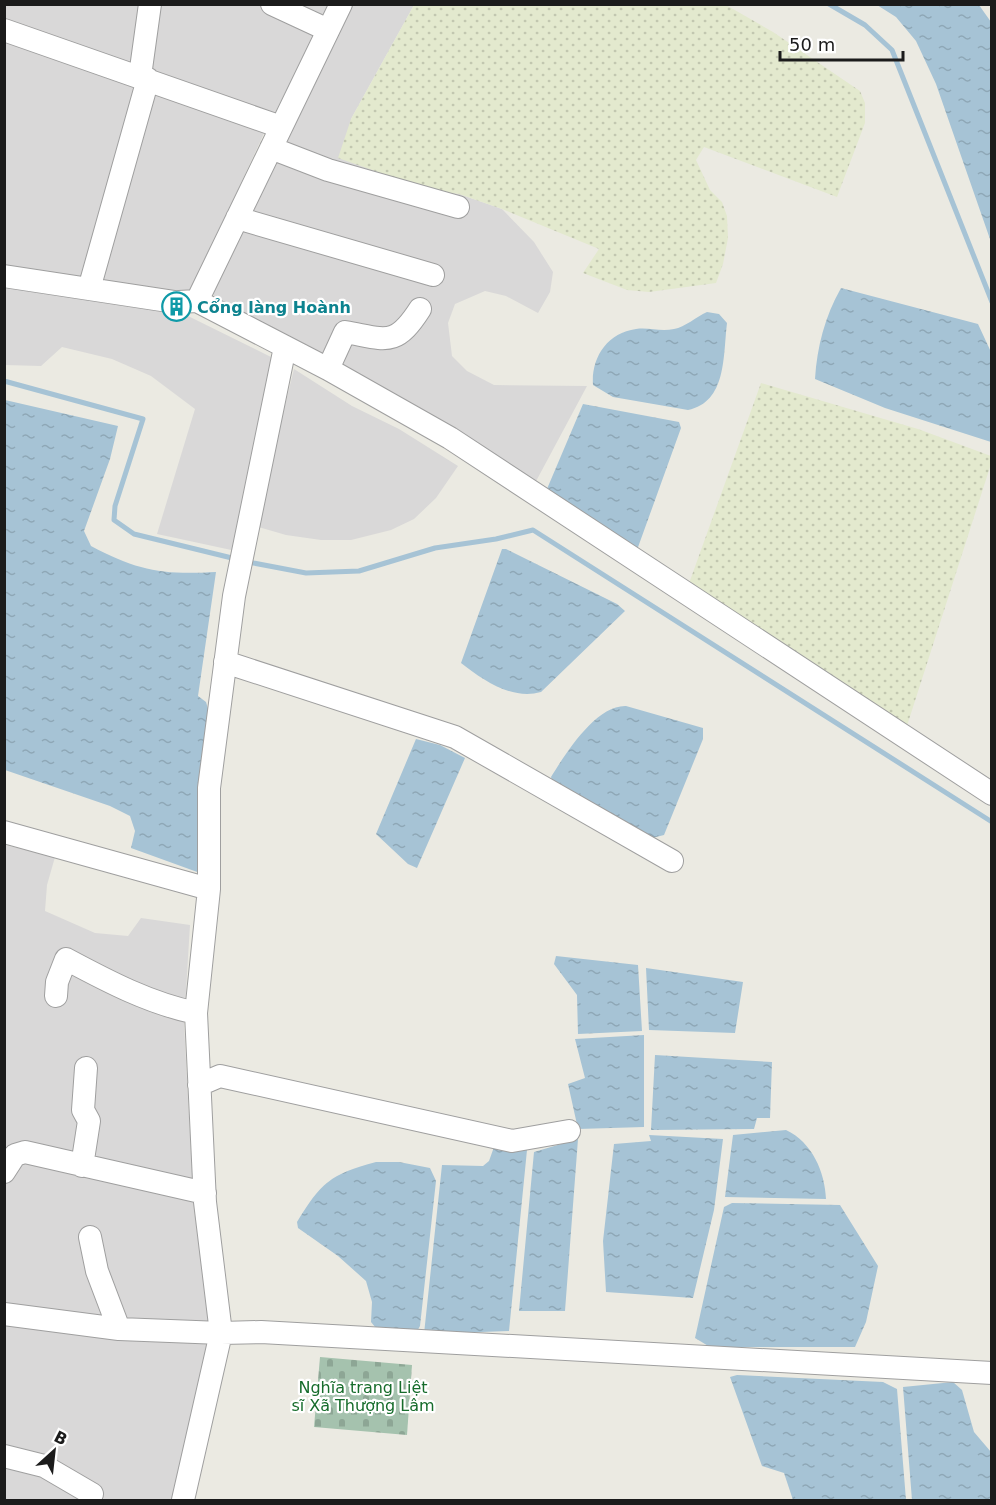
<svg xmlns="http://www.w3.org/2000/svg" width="996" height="1505" viewBox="0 0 996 1505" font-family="'DejaVu Sans',sans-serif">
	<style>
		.residential { fill: #d9d8d8 }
		.farmland { fill: url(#farmland-dots) }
		.cemetery { fill: url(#cemetery-stones) }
		.water { fill: url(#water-ripples) }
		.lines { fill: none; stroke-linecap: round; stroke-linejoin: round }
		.stream { stroke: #a6c3d5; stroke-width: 5 }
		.minor-casing { stroke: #9f9f9f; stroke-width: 24 }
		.minor { stroke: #fff; stroke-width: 22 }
		.labels { text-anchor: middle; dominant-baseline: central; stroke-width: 4.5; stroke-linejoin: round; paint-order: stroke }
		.culture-label { font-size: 16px; font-weight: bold; fill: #0d838f; stroke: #fff; text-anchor: start }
		.park-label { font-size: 16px; fill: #166c2b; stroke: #fff }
	</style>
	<defs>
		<pattern id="farmland-dots" width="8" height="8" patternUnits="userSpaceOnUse" patternTransform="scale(1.5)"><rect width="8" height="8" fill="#e3e9ce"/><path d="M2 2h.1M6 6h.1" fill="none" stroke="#c2c7b0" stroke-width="1.8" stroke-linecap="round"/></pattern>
		<pattern id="cemetery-stones" width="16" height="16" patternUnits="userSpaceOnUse" patternTransform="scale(1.5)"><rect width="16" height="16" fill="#a5c2ae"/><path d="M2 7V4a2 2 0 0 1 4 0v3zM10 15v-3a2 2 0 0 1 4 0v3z" fill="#8da695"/></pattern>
		<pattern id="water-ripples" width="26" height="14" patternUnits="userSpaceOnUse" patternTransform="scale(1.5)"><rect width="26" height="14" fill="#a6c3d5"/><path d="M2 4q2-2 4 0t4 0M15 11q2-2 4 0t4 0" fill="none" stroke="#8ea7b6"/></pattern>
	</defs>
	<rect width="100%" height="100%" fill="#ebeae2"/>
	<path class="residential" d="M5 5H329L273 117 5 23Z
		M352 5H414L351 119 429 190 459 194 502 209 534 242 553 272 550 292 538 313 506 296 485 291 455 304 448 323 452 356 467 371 494 385 587 386 534 485 218 306 213 293 276 155Z
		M4 39 265 131 190 294 5 267Z
		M5 287 133 303 188 316 271 357 236 551 157 534 195 409 151 376 112 359 62 347 41 366 5 365Z
		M294 369 352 406 399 429 458 466 436 498 414 519 391 530 351 540H321L286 535 255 526Z
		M5 845 55 857 47 885 45 911 95 933 128 936 141 918 190 925 184 1024 194 1209 212 1344 183 1500H5Z"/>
	<path class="farmland" d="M414 5H726L773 32 860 91 865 103V123L837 197 704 147 696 160 710 190 722 202 727 216 728 238 723 264 716 283 649 292 627 290 583 273 599 249 502 209 459 194 429 190 338 158 351 119Z
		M761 383 918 429 991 456V464L905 732 687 589Z"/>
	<path class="cemetery" d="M320 1357 412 1365 407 1435 314 1427Z"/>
	<path class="water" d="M877 5H979L991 22V242L936 84 916 41 896 17Z
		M841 288 978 324 991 352V442L885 408 815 379C817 347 825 316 841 288Z
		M707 312 719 314 727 323C723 356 727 402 688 410L613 397 593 385C591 358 607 333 636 329 649 327 660 332 674 329 685 327 696 317 707 312Z
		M5 400 118 426 110 459 84 531 91 546C138 571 163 575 216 572L198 696 206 702 209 712 200 873 131 848 135 831 130 816 110 806 5 770Z
		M583 404 679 422 681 428 637 550 544 496Z
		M502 549H506L617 604 625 611 541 692C512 700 484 681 461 663Z
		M626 706 703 728V739L664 835 652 838 554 786 551 777C566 753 596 705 626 706Z
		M416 739 440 745 465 758 417 868 408 864 376 834Z
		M556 956 638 965 642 1031 578 1034 577 995 554 964Z
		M646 968 743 982 735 1033 649 1030Z
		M644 1035V1127L578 1129 568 1084 585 1078 575 1039Z
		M655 1055 772 1062 770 1118H757L754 1129 651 1130Z
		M786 1130C812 1142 825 1172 826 1199L725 1197 733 1135Z
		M649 1135 723 1139 714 1210 693 1298 606 1292 603 1241 614 1144 651 1141Z
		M578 1139 565 1311H519L534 1152Z
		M494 1147 527 1150 509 1331 424 1334 442 1165 483 1166 489 1161Z
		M376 1162H399L430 1168 436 1181 420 1326 415 1335 380 1333 371 1322 372 1302 366 1281 338 1256 298 1228 297 1222C321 1183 330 1174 376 1162Z
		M732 1203 840 1205 878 1266 866 1322 855 1347H710L695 1338 724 1207Z
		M737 1375 883 1382 897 1389 906 1500H793L784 1473 762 1466 730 1377Z
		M953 1382 962 1390 974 1432 991 1452V1500H912L903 1387Z"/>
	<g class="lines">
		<path class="stream" d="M829 4 865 25 892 50 992 302
			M4 381 143 419 115 506 114 520 134 534 236 559
			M248 562 306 573 359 571 435 548 496 539 533 530 992 822"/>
		<defs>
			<path id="minor" d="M272 4 328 30
				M4 30 281 127
				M140 76 150 4
				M271 148 328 170 458 207
				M237 218 433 275
				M4 276 175 302
				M89 289 148 79
				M197 301 341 4
				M179 302 197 301 328 369 450 438 992 794
				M328 369 345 332C386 339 395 348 420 309
				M225 662 455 737 672 861
				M4 832 209 889
				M56 996 57 982 66 959C109 982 149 1003 196 1013
				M199 1085 220 1076 512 1141 569 1131
				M82 1166 89 1121 83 1110 86 1068
				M4 1172 15 1155 25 1152 205 1193
				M90 1237 97 1271 119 1329
				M4 1314 119 1329 221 1333 205 1202 196 1013 209 889V788L234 596 285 347
				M4 1456 44 1466 92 1494
				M183 1500 221 1333 261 1332 992 1373"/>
		</defs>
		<use href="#minor" class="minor-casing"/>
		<use href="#minor" class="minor"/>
	</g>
	<defs>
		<symbol id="building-ring" viewBox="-11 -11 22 22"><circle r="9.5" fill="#fff" stroke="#0f9aa8" stroke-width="1.5"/><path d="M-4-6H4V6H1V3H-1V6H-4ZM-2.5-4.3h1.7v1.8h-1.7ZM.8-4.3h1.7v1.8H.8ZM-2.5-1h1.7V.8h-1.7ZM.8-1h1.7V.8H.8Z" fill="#0f9aa8"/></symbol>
	</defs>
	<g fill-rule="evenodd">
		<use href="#building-ring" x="160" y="290" width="33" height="33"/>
	</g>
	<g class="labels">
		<g class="culture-label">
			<text x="197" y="307">Cổng làng Hoành</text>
		</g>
		<g class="park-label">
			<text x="363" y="1387">Nghĩa trang Liệt<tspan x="363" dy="18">sĩ Xã Thượng Lâm</tspan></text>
		</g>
	</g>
	<rect width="996" height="1505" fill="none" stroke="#1b1b1b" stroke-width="12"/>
	<g transform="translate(54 1451) rotate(27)" stroke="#ffffff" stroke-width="4.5" paint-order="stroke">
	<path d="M0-4.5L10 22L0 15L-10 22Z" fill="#1b1b1b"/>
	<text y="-9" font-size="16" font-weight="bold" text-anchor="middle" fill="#1b1b1b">B</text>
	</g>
	<path d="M780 51v9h123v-9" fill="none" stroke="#1b1b1b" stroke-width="3"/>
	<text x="789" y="51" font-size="18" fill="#1b1b1b" stroke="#ffffff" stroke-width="4.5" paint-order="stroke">50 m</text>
</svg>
